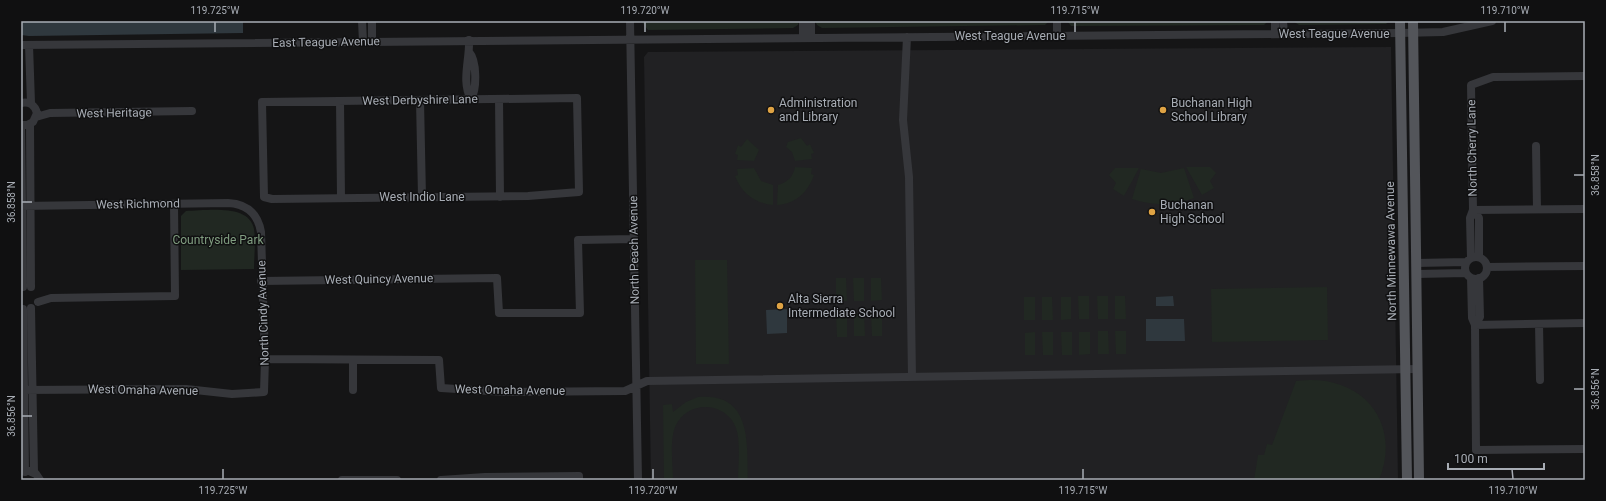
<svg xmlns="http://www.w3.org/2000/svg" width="1606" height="501" viewBox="0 0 1606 501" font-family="Roboto,sans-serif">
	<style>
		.built { fill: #212123 }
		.green { fill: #212822 }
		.water { fill: #2f383e }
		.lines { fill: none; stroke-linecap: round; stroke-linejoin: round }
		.minor { stroke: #36373b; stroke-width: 8 }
		.major { stroke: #53555a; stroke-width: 10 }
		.ticks { fill: none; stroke: #a8adb5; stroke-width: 1.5 }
		.poi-dot { fill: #dfa344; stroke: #101011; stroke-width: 1.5 }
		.labels { text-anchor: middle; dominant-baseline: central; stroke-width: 3; stroke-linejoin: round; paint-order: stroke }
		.street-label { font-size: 12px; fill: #a8adb5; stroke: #101011 }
		.poi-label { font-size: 12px; fill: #a8adb5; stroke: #101011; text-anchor: start }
		.park-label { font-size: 12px; fill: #819e81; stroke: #101011 }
		.neatline { fill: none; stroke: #a8adb5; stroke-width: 1.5 }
		.ticks-label { font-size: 10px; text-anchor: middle; fill: #a8adb5 }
	</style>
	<rect width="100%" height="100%" fill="#151516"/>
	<path class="built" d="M1391 47 1398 480H651L644 57 648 52Z"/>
	<path class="green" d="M641 21 650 22 799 21 798 25 793 28 648 30Z
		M815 21H1049L1045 25 822 28 817 25Z
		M1067 21H1268L1264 25 1071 26Z
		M1293 21H1389L1386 24 1299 25Z
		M801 138 807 146 810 144 814 153 811 154 812 159 795 161 792 152 786 147 788 142Z
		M747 139 759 150 754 161 737 160 738 155 735 154 738 145 741 147Z
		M795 167 812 168 811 174 814 175C808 192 796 204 777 205L778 185C788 182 793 177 795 167Z
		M1186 167H1210L1216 173 1210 181 1214 188 1202 195Z
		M754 168 761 181 773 185V205C755 203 742 194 735 176L738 175 737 169Z
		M1115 168H1139L1124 196 1113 189 1116 183 1109 175Z
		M1184 168 1194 198C1173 206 1153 206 1132 199L1141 169 1161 173Z
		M186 211C205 211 249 203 254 229 256 242 254 256 254 269L181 270V216Z
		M695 260H727L729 364H696Z
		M836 278H846L847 301H836Z
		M853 278H864V301H854Z
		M871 278H881L882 300 871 301Z
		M1327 287 1328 340 1212 342 1211 289Z
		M1078 296H1089V319H1079Z
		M1097 296H1108V319H1098Z
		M1115 296H1125L1126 319H1115Z
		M1024 297H1035V320H1024Z
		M1042 297H1052L1053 320H1042Z
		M1061 297H1071V319L1061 320Z
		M864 313 865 336H854V314Z
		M871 313H882V336H872Z
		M836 314H847V337H837Z
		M1098 331H1108L1109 354H1098Z
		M1115 331H1126V354H1116Z
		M1035 332V355H1025V333Z
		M1042 332H1053V355H1043Z
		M1061 332H1072V355H1062Z
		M1079 332H1090V354L1079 355Z
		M1309 380C1367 379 1401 426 1379 480H1254L1258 455H1264L1267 444 1272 445 1296 381Z
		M698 397C752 392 747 443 748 480H738C738 464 741 443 736 428 726 401 688 400 676 425 669 440 673 464 673 480H664L663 405 672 404 673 412 686 402Z"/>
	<path class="water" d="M21 21H243V33L29 36 21 35Z
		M1173 296 1174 306H1156V297Z
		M787 309V333L767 334 766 310Z
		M1146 319H1184L1185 341H1146Z"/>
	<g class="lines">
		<path class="minor" d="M362 21 363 42
			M372 21V42
			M630 21 638 480
			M803 21V38
			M811 21V38
			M1275 21V34
			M1283 21 1284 34
			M1057 36V21
			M907 37 903 120 909 177 912 377
			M469 40C470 59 461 82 471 99
			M21 45 1400 33 1443 32 1492 21
			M29 45 31 103
			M469 52C477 61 477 89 471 99
			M577 98 579 192 528 196 272 199 264 197 262 102Z
			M499 99 500 197
			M420 100 422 197
			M340 101 341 198
			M21 103C29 101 35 105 37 113L33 122 27 125H21L23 287
			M36 117 50 113 192 111
			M30 124 31 287
			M1536 146 1537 209
			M21 206 228 203C247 204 258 214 261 232L265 359 264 392 232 394 186 389 21 390
			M1473 210 1585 209
			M1473 210 1479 218V257
			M1465 268a11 11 0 1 1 22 0a11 11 0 1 1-22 0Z
			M1471 258 1470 218 1473 210 1471 85 1493 77 1585 76
			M1416 263 1466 262
			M1487 267 1585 266
			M1416 274 1466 273
			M1471 278 1472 318 1475 325 1476 450 1585 449
			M261 281 497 278 499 313H580L578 240 634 239
			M38 302 51 298 175 296 174 204
			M31 308 34 472
			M23 309 25 472
			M1539 324 1540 380
			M1475 325 1585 323
			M1475 325 1480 317 1479 278
			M265 359 439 360 441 388 505 392 625 391 647 381 1418 369
			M353 390V360
			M29 471 36 474 40 480
			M342 480H397
			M441 480 485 477 579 476V480"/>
		<path class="major" d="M1400 21 1407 480
			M1413 21 1419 480"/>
	</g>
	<path class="ticks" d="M215 22V32M645 22V32M1075 22V32M1505 22V32M1574 175H1584M22 202H32M1574 389H1584M22 416H32M223 469V479M653 469V479M1083 469V479M1512 469 1513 479"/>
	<g class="poi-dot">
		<circle cx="771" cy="110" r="4"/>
		<circle cx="1163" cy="110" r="4"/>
		<circle cx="1152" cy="212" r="4"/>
		<circle cx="780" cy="306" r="4"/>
	</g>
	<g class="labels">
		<g class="street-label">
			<text x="1334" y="34">West Teague Avenue</text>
			<text x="1010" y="36">West Teague Avenue</text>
			<text transform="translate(326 42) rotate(-1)">East Teague Avenue</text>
			<text transform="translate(420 100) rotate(-1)">West Derbyshire Lane</text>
			<text transform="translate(114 113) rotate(-1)">West Heritage</text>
			<text transform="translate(1472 148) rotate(-91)">North Cherry Lane</text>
			<text x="422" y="197">West Indio Lane</text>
			<text transform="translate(138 204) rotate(-1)">West Richmond</text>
			<text transform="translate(634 250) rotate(-91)">North Peach Avenue</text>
			<text transform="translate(1391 251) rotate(-91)">North Minnewawa Avenue</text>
			<text transform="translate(379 279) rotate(-1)">West Quincy Avenue</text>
			<text transform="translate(263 313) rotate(-92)">North Cindy Avenue</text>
			<text transform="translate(143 390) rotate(1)">West Omaha Avenue</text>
			<text transform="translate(510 390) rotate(1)">West Omaha Avenue</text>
		</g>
		<g class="poi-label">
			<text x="779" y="103">Administration<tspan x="779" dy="14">and Library</tspan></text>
			<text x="1171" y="103">Buchanan High<tspan x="1171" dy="14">School Library</tspan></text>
			<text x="1160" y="205">Buchanan<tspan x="1160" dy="14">High School</tspan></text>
			<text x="788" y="299">Alta Sierra<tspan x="788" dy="14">Intermediate School</tspan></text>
		</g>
		<g class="park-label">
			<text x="218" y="240">Countryside Park</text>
		</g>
	</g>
	<rect width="1606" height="501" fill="none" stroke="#101011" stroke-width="44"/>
	<path d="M1448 463v6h96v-6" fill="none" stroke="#a8adb5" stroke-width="2"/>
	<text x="1454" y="463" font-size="12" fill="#a8adb5" stroke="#101011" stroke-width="3" paint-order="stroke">100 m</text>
	<rect x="22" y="22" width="1562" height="457" class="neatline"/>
	<g class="ticks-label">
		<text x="215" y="14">119.725°W</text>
		<text x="645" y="14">119.720°W</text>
		<text x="1075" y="14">119.715°W</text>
		<text x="1505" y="14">119.710°W</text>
		<text transform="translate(1595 175) rotate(-90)" y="4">36.858°N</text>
		<text transform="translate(11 202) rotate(-90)" y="4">36.858°N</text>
		<text transform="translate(1595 389) rotate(-90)" y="4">36.856°N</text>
		<text transform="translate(11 416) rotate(-90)" y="4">36.856°N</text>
		<text x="223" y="494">119.725°W</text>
		<text x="653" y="494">119.720°W</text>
		<text x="1083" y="494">119.715°W</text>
		<text x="1513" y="494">119.710°W</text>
	</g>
</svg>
